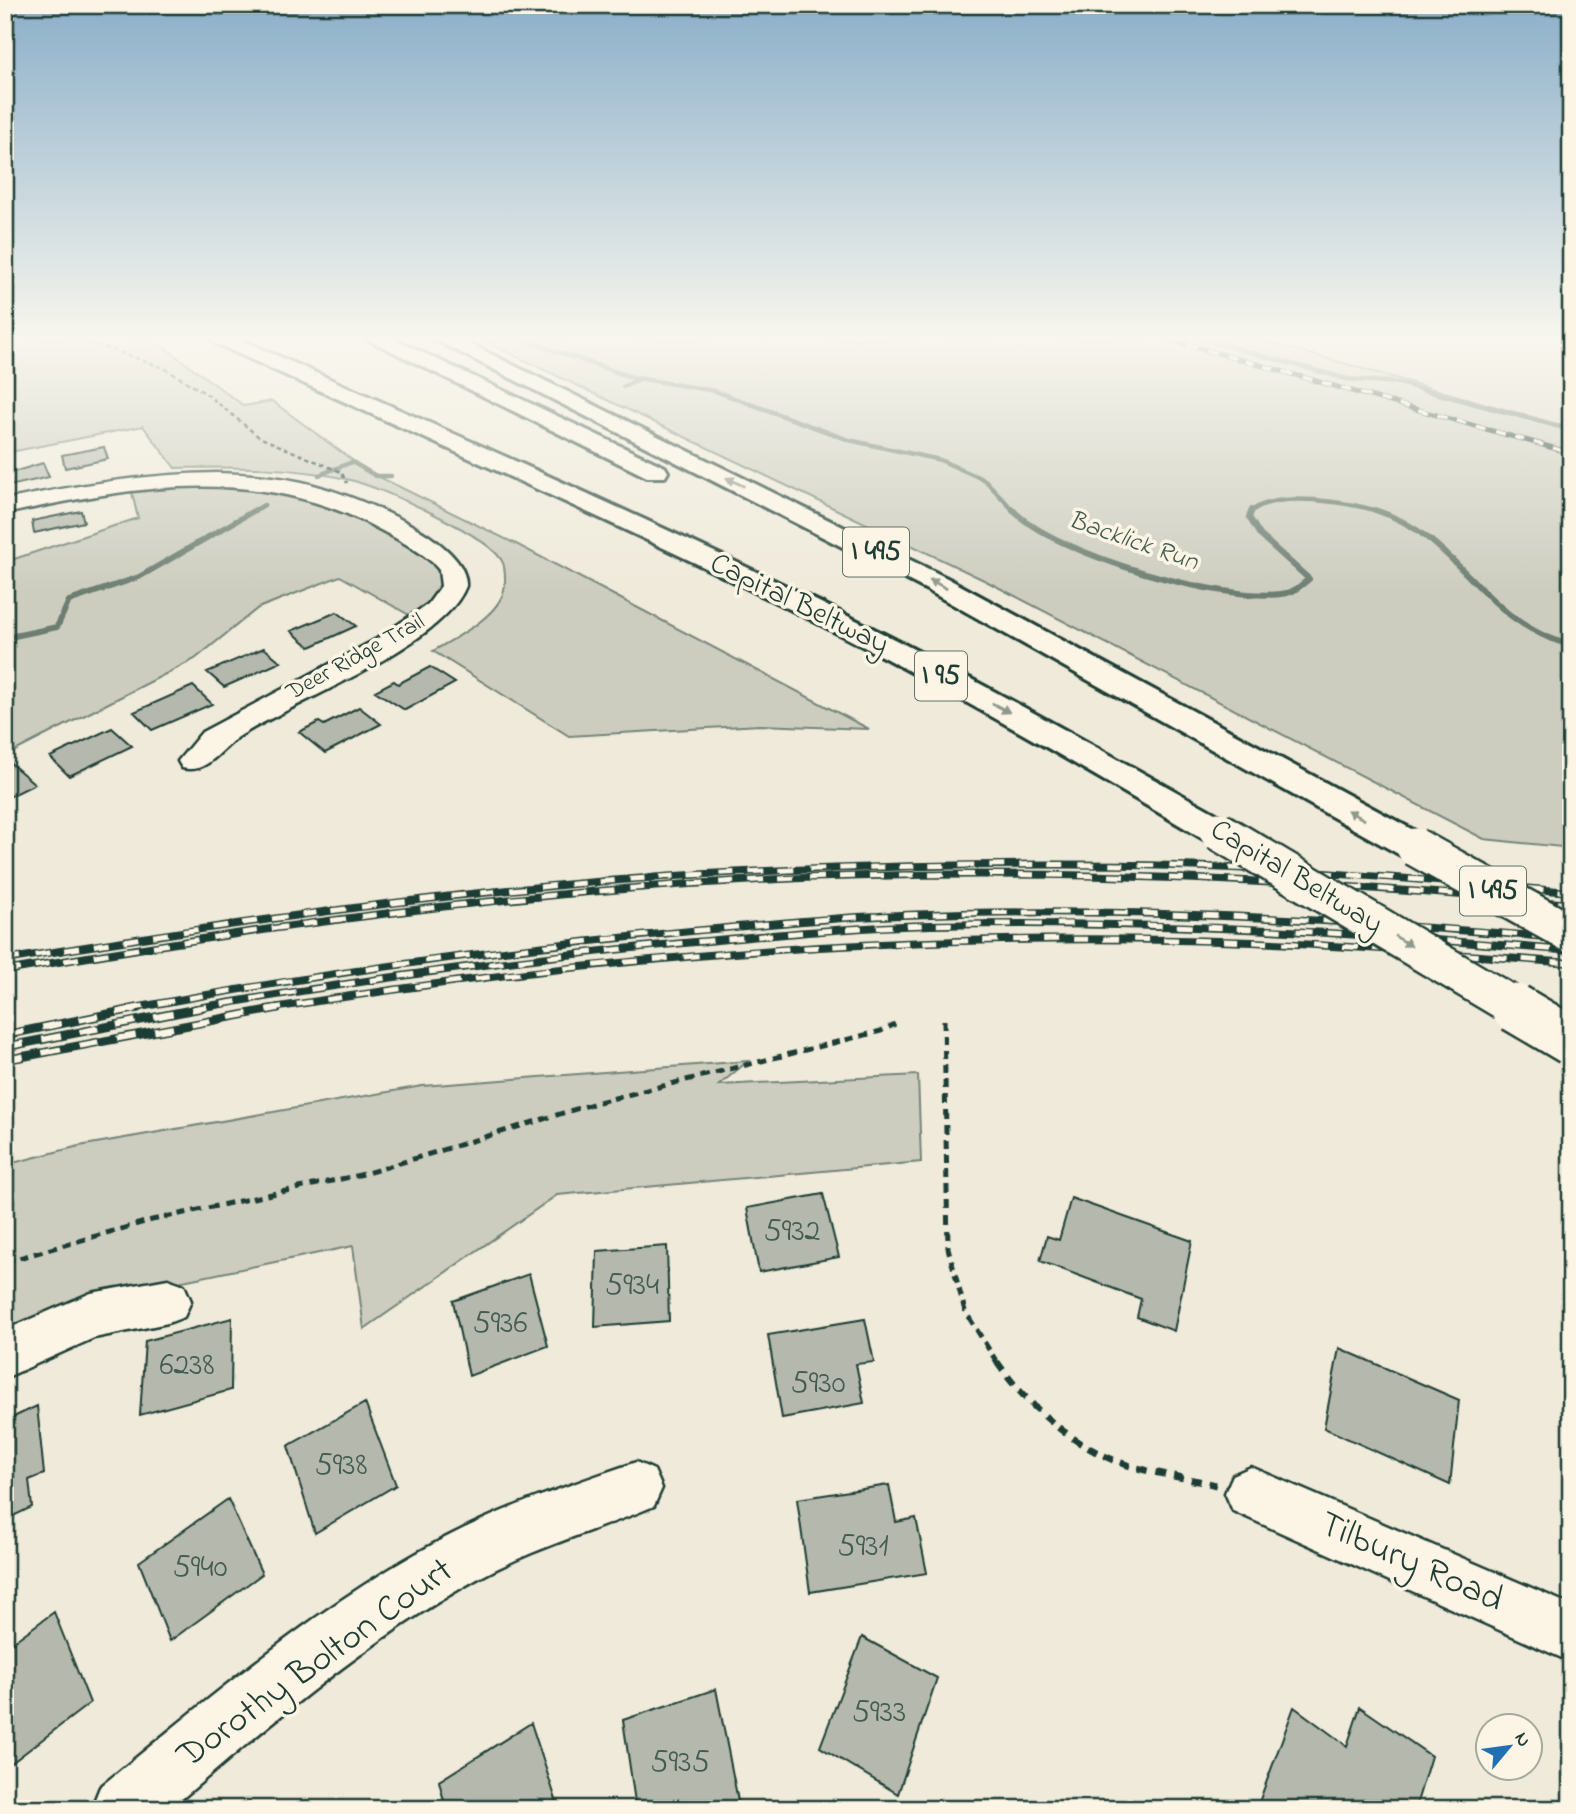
<svg xmlns="http://www.w3.org/2000/svg" width="1576" height="1814" viewBox="0 0 1576 1814" font-family="'Indie Flower',sans-serif">
	<style>
		.built { fill: #dedbcc }
		.green { fill: #cccdbf; stroke: #76857a; stroke-width: 2 }
		.lines { fill: none; stroke-linecap: round; stroke-linejoin: round }
		.stream-far1 { stroke: #6c7d71; stroke-width: 4.5 }
		.stream { stroke: #6c7d71; stroke-width: 6 }
		.building { fill: #b5b9ad; stroke: #1f3d34; stroke-width: 2 }
		.minor-casing { stroke: #1f3d34; stroke-width: 5 }
		.highway-casing { stroke: #1f3d34; stroke-width: 6 }
		.path-far2 { stroke: #1f3d34; stroke-width: 2.5; stroke-dasharray: 4.5 3.5; stroke-linecap: butt }
		.path-far1 { stroke: #1f3d34; stroke-width: 5; stroke-dasharray: 9 6; stroke-linecap: butt }
		.path { stroke: #1f3d34; stroke-width: 7; stroke-dasharray: 10 8; stroke-linecap: butt }
		.minor { fill: #fcf5e5; fill-rule: evenodd }
		.highway { fill: #fcf5e5; fill-rule: evenodd }
		.rail-far2-casing { stroke: #1f3d34; stroke-width: 5 }
		.rail-far1-casing { stroke: #1f3d34; stroke-width: 8 }
		.rail-casing { stroke: #1f3d34; stroke-width: 9 }
		.rail-far2 { stroke: #fcf5e5; stroke-width: 3.5; stroke-dasharray: 10; stroke-linecap: butt }
		.rail-far1 { stroke: #fcf5e5; stroke-width: 5; stroke-dasharray: 15; stroke-linecap: butt }
		.rail { stroke: #fcf5e5; stroke-width: 6; stroke-dasharray: 19; stroke-linecap: butt }
		.highway-bridge-far1-casing { stroke: #1f3d34; stroke-width: 42; stroke-linecap: butt }
		.highway-bridge-casing { stroke: #1f3d34; stroke-width: 52; stroke-linecap: butt }
		.highway-bridge-far1 { stroke: #fcf5e5; stroke-width: 37 }
		.highway-bridge { stroke: #fcf5e5; stroke-width: 47 }
		.oneway { fill: #8e998c }
		.labels { text-anchor: middle; dominant-baseline: central; stroke-width: 7; stroke-linejoin: round; paint-order: stroke }
		.far-street-label { font-size: 24px; fill: #1f3d34; stroke: #fcf5e5 }
		.far-water-label { font-size: 26px; font-style: italic; fill: #455d53; stroke: #fcf5e5 }
		.shield { fill: #fcf5e5; stroke: #617469; stroke-width: 2 }
		.shield-label { font-size: 28px; font-weight: bold; fill: #1f3d34 }
		.street-label { font-size: 30px; fill: #1f3d34; stroke: #fcf5e5 }
		.near-number-label { font-size: 32px; fill: #445c52 }
		.near-street-label { font-size: 37px; fill: #1f3d34; stroke: #fcf5e5 }
	</style>
	<rect width="100%" height="100%" fill="#efeada"/>
	<filter id="ink" filterUnits="userSpaceOnUse"><feTurbulence type="fractalNoise" baseFrequency=".0143" numOctaves="2"/><feDisplacementMap in="SourceGraphic" scale="14" xChannelSelector="R" yChannelSelector="G"/><feConvolveMatrix kernelMatrix="1 2 1 2 8 2 1 2 1" color-interpolation-filters="sRGB"/></filter>
	<g filter="url(#ink)">
		<path class="built" d="M1250 339H1571V427Z"/>
		<path class="green" d="M5 339H153L244 406 272 401 367 471 518 545 869 729 760 725 569 736 433 651C455 638 498 617 504 590 506 584 505 568 503 563 492 536 380 487 350 480 293 466 234 467 175 468L143 426 5 453Z
			M480 339H1258L1571 428V848L1484 839 986 581Z
			M202 484 314 494 458 567 425 624 340 576 258 608 195 659 5 756V562L138 518 131 489Z
			M748 1061 719 1085 918 1075 921 1162 557 1195 364 1329 353 1246 57 1307 5 1329V1165L79 1146 422 1086Z"/>
		<g class="lines">
			<path class="stream-far1" d="M521 339 631 377 715 391 849 440 940 460 985 480 1015 512
				M1202 339 1347 379 1399 383 1571 430
				M623 387 639 379
				M319 475 352 462 376 476H391
				M252 512 264 505
				M1251 512C1275 489 1352 503 1381 512"/>
			<path class="stream" d="M1013 510C1053 554 1229 605 1287 593 1295 592 1302 584 1309 579L1260 535 1249 517 1252 510
				M1375 510C1462 537 1481 623 1571 645
				M5 638 57 627 69 601 139 577 255 510"/>
		</g>
		<path class="building" d="M104 447 108 459 65 468 62 455Z
			M43 463 49 477 5 487V470L11 468 13 472Z
			M81 511 84 522 34 533 32 521Z
			M337 612 356 626 310 647 291 631Z
			M264 648 281 662 224 687 207 672Z
			M430 667 455 683 405 710 375 691 394 681 398 684Z
			M193 686 212 704 152 730 134 712Z
			M359 707 381 724 325 753 299 732 319 722 324 725Z
			M112 728 132 746 69 776 50 757Z
			M9 762 35 784 5 799V764Z
			M823 1194 839 1257 759 1272 747 1208Z
			M1071 1198 1192 1241 1174 1331 1137 1317 1141 1299 1040 1261 1047 1236 1059 1240Z
			M667 1246 669 1321 595 1327 597 1251Z
			M529 1274 548 1346 469 1376 453 1301Z
			M232 1318 231 1390 140 1415 145 1341Z
			M865 1319 874 1362 856 1364 864 1403 782 1418 768 1335Z
			M1339 1348 1459 1400 1450 1485 1324 1428Z
			M365 1403 396 1485 315 1533 288 1446Z
			M37 1406 44 1474 29 1480 32 1507 5 1520V1421Z
			M889 1485 896 1522 916 1518 927 1573 810 1592 797 1499Z
			M228 1499 262 1574 170 1641 139 1562Z
			M54 1612 90 1703 5 1768V1648Z
			M862 1637 937 1678 898 1794 820 1747Z
			M716 1689 739 1806 636 1809 623 1720Z
			M1294 1707 1347 1746 1360 1707 1431 1756 1415 1809H1360L1355 1806 1354 1809H1262L1258 1805Z
			M531 1723 559 1809H446L439 1781Z"/>
		<g class="lines">
			<defs>
				<path id="minor" d="M217 473C246 474 274 476 302 482 342 491 469 537 466 586 444 644 297 701 243 734 221 747 208 775 182 768L178 761 202 732 375 640 428 604 441 586 439 570 433 563C420 551 404 543 388 534 264 463 138 485 5 514V500C76 485 145 474 217 473Z
					M168 1279 184 1285 191 1301 184 1317 168 1323 94 1338 5 1378V1330L91 1293Z
					M636 1462 654 1470 662 1488 654 1506C595 1531 533 1548 477 1579 366 1641 266 1727 170 1809H91L100 1787C206 1701 318 1605 439 1541 501 1508 570 1485 636 1462Z
					M1251 1467 1571 1605V1662L1233 1511 1225 1493 1233 1475Z"/>
				<path id="highway" d="M212 339H239C447 431 656 521 860 622 986 684 1108 754 1231 822L1236 831 1231 840 1218 843 1205 840C1085 769 965 699 841 635 636 530 424 439 215 343Z
					M367 339H394L665 467 668 472 665 477H647Z
					M434 339H460L947 578 1428 838 1433 847 1428 856 1415 859 1402 856 927 590Z"/>
			</defs>
			<use href="#minor" class="minor-casing"/>
			<use href="#highway" class="highway-casing"/>
			<path class="path-far2" d="M82 339 164 368 208 395 259 437 341 472 347 483"/>
			<path class="path-far1" d="M944 1020 948 1248 965 1311 998 1364
				M5 1262 152 1220 364 1174 599 1102 881 1031 895 1024"/>
			<path class="path" d="M997 1362C1026 1404 1068 1442 1116 1461 1147 1473 1184 1477 1216 1485"/>
			<use href="#minor" class="minor"/>
			<use href="#highway" class="highway"/>
			<defs>
				<path id="rail-far2" d="M1168 339 1571 453"/>
				<path id="rail-far1" d="M5 960C265 917 526 880 790 870 919 865 1048 863 1177 866 1308 870 1440 881 1571 892
					M5 971C254 928 505 893 758 880 1029 866 1301 880 1571 904
					M129 1009C315 974 503 948 691 931 761 925 832 917 902 915 1125 906 1349 920 1571 939
					M192 1009C359 980 526 957 695 942 774 935 852 927 931 925 1145 920 1358 932 1571 951
					M267 1009C568 960 872 934 1177 940 1309 942 1440 953 1571 963"/>
				<path id="rail" d="M5 1035 138 1008
					M5 1047 201 1008
					M5 1060 278 1008"/>
			</defs>
			<use href="#rail-far2" class="rail-far2-casing"/>
			<use href="#rail-far1" class="rail-far1-casing"/>
			<use href="#rail" class="rail-casing"/>
			<use href="#rail-far2" class="rail-far2"/>
			<use href="#rail-far1" class="rail-far1"/>
			<use href="#rail" class="rail"/>
			<defs>
				<path id="highway-bridge-far1" d="M1218 831 1518 1009
					M1415 847 1571 934"/>
				<path id="highway-bridge" d="M1515 1008 1571 1041"/>
			</defs>
			<use href="#highway-bridge-far1" class="highway-bridge-far1-casing"/>
			<use href="#highway-bridge" class="highway-bridge-casing"/>
			<use href="#highway-bridge-far1" class="highway-bridge-far1"/>
			<use href="#highway-bridge" class="highway-bridge"/>
		</g>
		<defs><path id="oneway-solid" d="M-6-.8H1V-3.2L6.5 0L1 3.2V.8H-6Z" transform="scale(1.75)"/></defs>
		<g class="oneway">
			<use href="#oneway-solid" transform="translate(735 482) rotate(-154)"/>
			<use href="#oneway-solid" transform="translate(938 584) rotate(-152)"/>
			<use href="#oneway-solid" transform="translate(1001 708) rotate(28)"/>
			<use href="#oneway-solid" transform="translate(1356 815) rotate(-151)"/>
			<use href="#oneway-solid" transform="translate(1403 941) rotate(31)"/>
		</g>
	</g>
	<linearGradient id="sky" x2="0" y2="1"><stop stop-color="#8bafc9"/><stop offset="0.57" stop-color="#f8f6ee"/><stop offset="1" stop-color="#f8f6ee" stop-opacity="0"/></linearGradient>
	<rect width="1576" height="593" fill="url(#sky)"/>
	<g class="labels">
		<g class="far-street-label">
			<text transform="translate(356 658) rotate(-29)">Deer Ridge Trail</text>
		</g>
		<g class="far-water-label">
			<text transform="translate(1133 542) rotate(19)">Backlick Run</text>
		</g>
		<g class="shield">
			<rect x="843" y="527.5" width="66" height="49" rx="5"/>
			<rect x="915" y="651.5" width="52" height="49" rx="5"/>
			<rect x="1460" y="866.5" width="66" height="49" rx="5"/>
		</g>
		<g class="shield-label">
			<text x="876" y="552">I 495</text>
			<text x="941" y="676">I 95</text>
			<text x="1493" y="891">I 495</text>
		</g>
		<g class="street-label">
			<text transform="translate(799 605) rotate(26)">Capital Beltway</text>
			<text transform="translate(1296 878) rotate(31)">Capital Beltway</text>
		</g>
		<g class="near-number-label">
			<text x="792" y="1232">5932</text>
			<text x="632" y="1286">5934</text>
			<text x="500" y="1324">5936</text>
			<text x="187" y="1366">6238</text>
			<text x="818" y="1384">5930</text>
			<text x="341" y="1466">5938</text>
			<text x="863" y="1547">5931</text>
			<text x="200" y="1568">5940</text>
			<text x="879" y="1713">5933</text>
			<text x="680" y="1763">5935</text>
		</g>
		<g class="near-street-label">
			<text transform="translate(1411 1563) rotate(24)">Tilbury Road</text>
			<text transform="translate(316 1664) rotate(-36)">Dorothy Bolton Court</text>
		</g>
	</g>
	<rect width="1576" height="1814" fill="none" stroke="#fcf5e5" stroke-width="28"/>
	<rect x="14" y="14" width="1548" height="1786" fill="none" stroke="#1f3d34" stroke-width="2.5" filter="url(#ink)"/>
	<g transform="translate(1509 1747) rotate(61)"><circle r="33" fill="#fcf5e5" stroke="#a4ab9e" stroke-width="2"/>
	<path d="M0-5L12 26L0 18L-12 26Z" fill="#1f6fb2"/>
	<text y="-10" font-size="19" font-weight="bold" text-anchor="middle" fill="#1f3d34">N</text>
	</g>
</svg>
